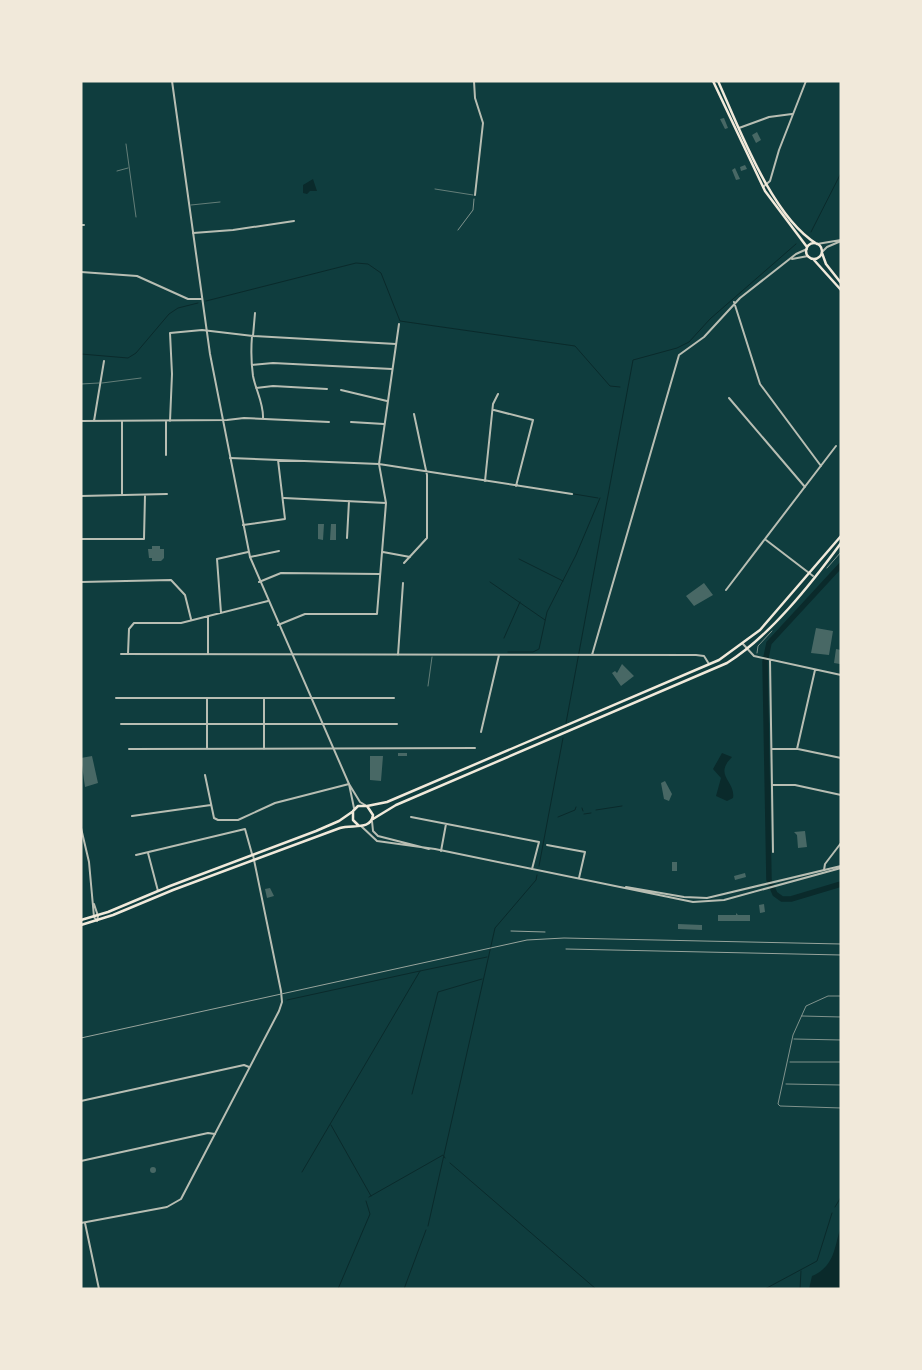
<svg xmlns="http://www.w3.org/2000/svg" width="922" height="1370" viewBox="0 0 922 1370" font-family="'PT Sans',sans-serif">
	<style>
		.water { fill: #0a2a2b }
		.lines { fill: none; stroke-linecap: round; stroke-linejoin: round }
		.stream { stroke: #0a2a2b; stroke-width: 1 }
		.river { stroke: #0a2a2b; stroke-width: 5.5 }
		.building { fill: #486865 }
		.path { stroke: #f1e9da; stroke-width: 0.5 }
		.service { stroke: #b8beb3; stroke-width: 0.5 }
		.minor { stroke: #b8beb3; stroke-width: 2 }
		.tertiary { stroke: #b8beb3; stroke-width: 2 }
		.primary { stroke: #f1e9da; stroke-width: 2.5 }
		.rail { stroke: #97a49c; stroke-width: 1 }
	</style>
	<rect width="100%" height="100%" fill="#0f3d3e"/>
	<path class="water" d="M313 179 317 191H310L307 194 303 193V185Z
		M722 753 732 757C713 776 736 781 733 798L727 801 716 796 721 778 713 769Z
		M841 1226V1289H809L812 1276C835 1266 834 1248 841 1226Z"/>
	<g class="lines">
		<path class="stream" d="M811 232 841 173
			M206 301 356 263 368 264 381 273 400 321 575 346 610 386 620 387
			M81 354 128 358 136 353 169 314 178 308 198 303
			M574 494 598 498
			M519 559 563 581
			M490 582 545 620
			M504 638 520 602
			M508 652H533L539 649 547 612 576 555 600 498
			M566 723 633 360 677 348 689 342 710 319 796 244
			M582 808 583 811
			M596 810 622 806
			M584 814 591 813
			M558 817 575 810 576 807
			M539 866 563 738
			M287 1000 420 971
			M412 1094 438 992 482 979
			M331 1125 371 1196
			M450 1163 596 1289
			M302 1172 420 971 487 957
			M369 1197 443 1155 445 1158
			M835 1207 841 1197
			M428 1226 495 928 536 880 537 875
			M338 1289 370 1214 366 1201
			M404 1289 426 1230
			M765 1289 817 1261 832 1213
			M800 1289 801 1271"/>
		<path class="river" d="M841 565 769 643 765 662 769 880 775 894 782 899H791L841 884"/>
	</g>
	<path class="building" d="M724 118 728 128 725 129 720 119Z
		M757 132 761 140 756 143 752 135Z
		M745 165 747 169 741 171 740 167Z
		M735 168 740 179 736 180 732 170Z
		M318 524H324L323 540 318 539Z
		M331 524H336V540H330Z
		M152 546H160V549H164V558L161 561H152V558H149L148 549H152Z
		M704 583 713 595 694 606 686 596Z
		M816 628 833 631 829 655 811 653Z
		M836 649 841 650 840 664 834 663Z
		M622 664 634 676 621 686 612 673 615 671 617 673Z
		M398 753H407V756H398Z
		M92 756 98 783 85 787 81 758Z
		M370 756H383L381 781 370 780Z
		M665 781 672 794 669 801 664 799 661 783Z
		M805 831 807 847 798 848 797 835 794 832Z
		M672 862H677V871H672Z
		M745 873 746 877 735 880 734 876Z
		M270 888 274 896 267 898 265 889Z
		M764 904 765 912 760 913 759 905Z
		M736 913 738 915H750V921H718V915H736Z
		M678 924 702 925V930L678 929Z
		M150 1170a3 3 0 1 1 6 0a3 3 0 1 1-6 0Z"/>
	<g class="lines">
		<path class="path" d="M458 230 473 210 474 199
			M827 568 841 552
			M757 653 758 646 772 631
			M841 996H828L806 1006 793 1035 778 1104 780 1106 841 1108
			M802 1016 841 1017
			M794 1039 841 1040
			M790 1062H841
			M786 1084 841 1085"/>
		<path class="service" d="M126 144 136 217
			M117 171 128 168
			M435 189 473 195
			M191 205 220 202
			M102 383 141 378
			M81 384 99 383
			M428 686 432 657"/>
		<path class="minor" d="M474 81 475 98 483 123 475 195
			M739 128 769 117 792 114
			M763 187 770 181 779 150 806 81
			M81 225H84
			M193 233 233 230 294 221
			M817 244 841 240
			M822 252 827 247 841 241
			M792 259 808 256
			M81 272 137 276 188 299H201
			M734 302 760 384 821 466
			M252 336C251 349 251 362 253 376 256 391 264 404 263 419
			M253 336 255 313
			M252 365 273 363 392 369
			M256 388 273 386 327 389
			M341 390 387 401
			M729 398 805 487
			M494 410 533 420 516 486
			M81 421 227 420 244 418 329 422
			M94 421 104 361
			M166 421V455
			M170 421 172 374 170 333 202 330 253 336 396 344
			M351 422 384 424
			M230 458 379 464 572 494
			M485 481 493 404 498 394
			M122 495V421
			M81 496 167 494
			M284 498 386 503
			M243 525 285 519 278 460
			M347 538 349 501
			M81 539H144L145 495
			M766 540 813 576
			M383 552 410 557
			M250 557 279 551
			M404 563 427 538V475L414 414
			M81 582 171 580 185 595 191 619
			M259 582 281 573 380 574
			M726 590 836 446
			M221 613 217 559 248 552
			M278 625 305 614H377L386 503 379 464 399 324
			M743 644 754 656 841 675
			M121 654 696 655 704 656 709 664
			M128 654 129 629 134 623H181L268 601
			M208 654V616
			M398 655 403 583
			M592 655 679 355 704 337 740 298 796 254 807 249
			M770 660 773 852
			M116 698H394
			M121 724H397
			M481 732 499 655
			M129 749 475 748
			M207 749V699
			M264 749V699
			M772 749H798L841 758
			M797 749 815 670
			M205 775 214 818 218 820H238L275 803 349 784
			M772 785H795L841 795
			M132 816 211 805
			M411 817 539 842 532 869
			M81 828 89 862 94 917 97 921
			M547 845 585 852 579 878
			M441 851 446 824
			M148 853 158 891
			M136 855 245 829 252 854
			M824 870 825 864 841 843
			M94 904 98 916 97 921
			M81 1101 244 1065 249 1067
			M81 1161 208 1133 215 1134
			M85 1223 99 1289"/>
		<path class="tertiary" d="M172 81 210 354 250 557 349 784 354 808
			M349 784 360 802 365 805
			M372 821 373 831 378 836 429 849
			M361 826 377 841 435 849 693 902 724 900 841 868
			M626 887 684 897 707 898 841 866
			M81 1223 167 1207 181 1199 279 1011 282 1002 281 991 253 855"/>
		<path class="primary" d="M713 81 765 191 807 247
			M718 81C739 128 772 217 817 244
			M806 251a8 8 0 1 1 16 0a8 8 0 1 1-16 0Z
			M822 253 826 264 841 283
			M814 260 841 290
			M367 806 387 802 719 660 760 630 841 536
			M373 819 396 805 727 663C770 636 811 584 841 543
			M81 920 108 912 170 886 316 831 339 821 352 812
			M81 925 113 915 173 890 340 828C352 824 371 831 373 815L367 806H358L353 811V820L359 826"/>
		<path class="rail" d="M511 931 545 932
			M566 949 841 955
			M81 1038 527 940 564 938 841 944"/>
	</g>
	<rect width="922" height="1370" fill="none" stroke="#f1e9da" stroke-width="165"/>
</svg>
